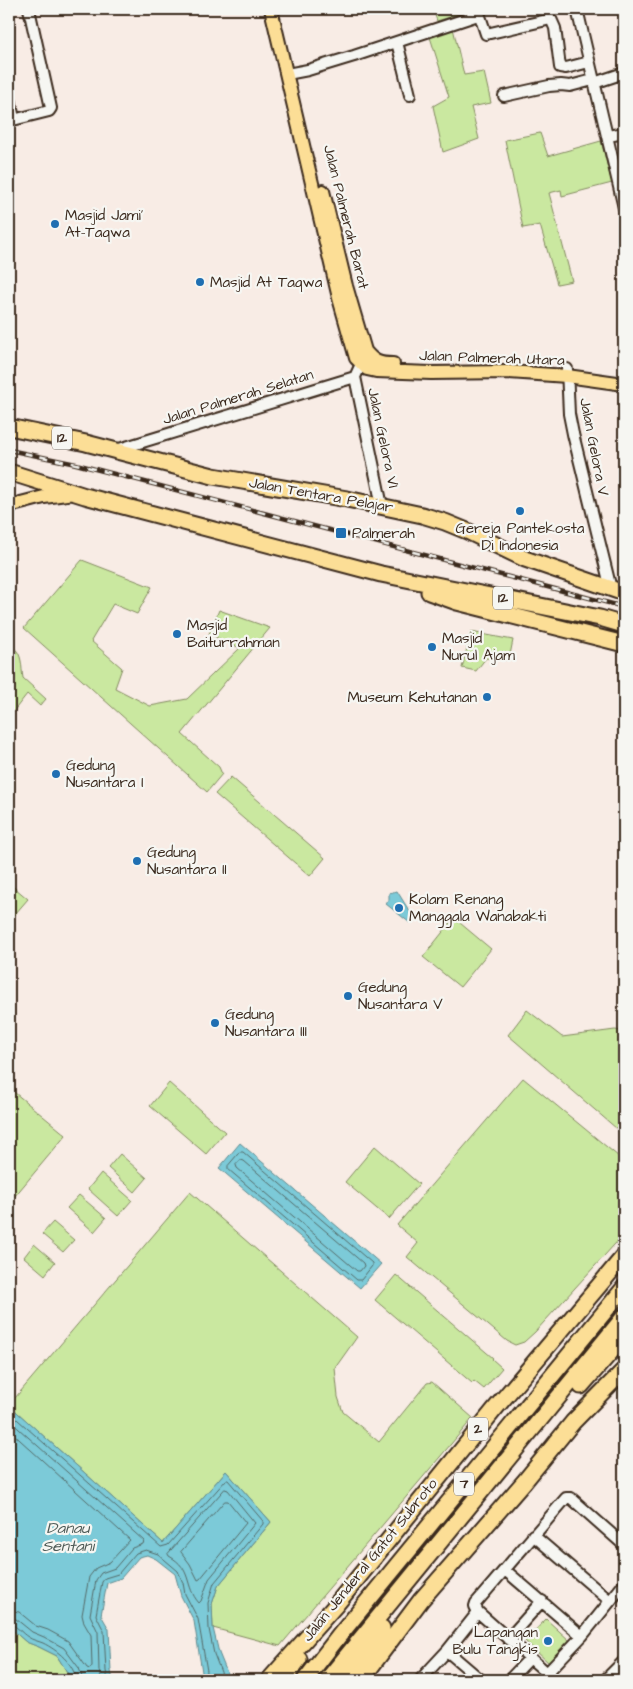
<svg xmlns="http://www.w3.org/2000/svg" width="633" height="1689" viewBox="0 0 633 1689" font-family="'Architects Daughter',sans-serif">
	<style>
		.green { fill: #cae8a0; stroke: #82895f }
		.water { fill: #7bcad8; stroke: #618a8e }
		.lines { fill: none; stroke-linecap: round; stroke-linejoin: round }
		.shore { stroke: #556a68; stroke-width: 1 }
		.minor-casing { stroke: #3b2a1e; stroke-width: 14 }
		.major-casing { stroke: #3b2a1e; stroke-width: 16 }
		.highway-casing { stroke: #3b2a1e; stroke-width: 19 }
		.minor { stroke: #f6f6f2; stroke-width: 10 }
		.major { stroke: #fcde96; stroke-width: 12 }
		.highway { stroke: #fcde96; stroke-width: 15 }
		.rail-casing { stroke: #3b2a1e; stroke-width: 4.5 }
		.rail { stroke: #f6f6f2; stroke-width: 2.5; stroke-dasharray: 8; stroke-linecap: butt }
		.poi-dot { fill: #1f6fb2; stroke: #f6f6f2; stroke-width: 2 }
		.labels { text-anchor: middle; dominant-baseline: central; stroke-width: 4.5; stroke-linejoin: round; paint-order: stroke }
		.shield { fill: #f6f6f2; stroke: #73675e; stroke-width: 1 }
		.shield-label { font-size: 14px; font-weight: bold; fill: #3b2a1e }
		.poi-label { font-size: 15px; fill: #3b2a1e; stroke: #f6f6f2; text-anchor: start }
		.street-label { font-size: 15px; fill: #3b2a1e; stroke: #f6f6f2 }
		.water-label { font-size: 16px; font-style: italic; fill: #4e5a56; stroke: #f6f6f2 }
	</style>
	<rect width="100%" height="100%" fill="#f8ece5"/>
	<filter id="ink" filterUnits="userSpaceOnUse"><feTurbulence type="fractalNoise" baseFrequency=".02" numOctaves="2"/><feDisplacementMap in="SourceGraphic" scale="10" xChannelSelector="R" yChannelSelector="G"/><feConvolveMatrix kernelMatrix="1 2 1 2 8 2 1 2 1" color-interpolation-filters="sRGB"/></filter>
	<g filter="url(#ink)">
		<path class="green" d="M433 9H472V10L437 21Z
			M453 28 464 75 484 72 491 103 471 107 479 139 443 152 433 106 449 97 430 37Z
			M540 133 548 156 601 141 612 183 562 196 561 190 549 193 572 281 557 284 540 225 523 228 505 140Z
			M82 560 152 587 137 614 113 604 91 641 122 668 115 688 150 706 187 699 240 648 209 634 219 610 270 628 182 734 219 767 222 774 207 792 24 628Z
			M471 632 513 640 509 660 486 658 476 671 462 668Z
			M9 647H13C23 654 21 667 23 678L46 699 40 706 27 694 9 717Z
			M231 777 325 858 310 876 215 794Z
			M9 883 28 899 9 921Z
			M454 918 491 949 460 987 423 957Z
			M527 1010 562 1037 615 1030 624 1031V1135L508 1035Z
			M523 1078 624 1161V1234L535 1332 524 1342 515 1345 507 1341 407 1257 418 1243 397 1225Z
			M169 1083 225 1132 206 1154 150 1106Z
			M9 1088 66 1135 9 1203Z
			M375 1146 419 1184 389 1219 345 1182Z
			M120 1154 147 1178 135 1192 108 1168Z
			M101 1173 132 1200 118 1216 88 1189Z
			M190 1192 357 1337 335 1368 338 1397 343 1412 379 1442 427 1383 432 1382 473 1418 280 1646 213 1628 212 1604 218 1586 271 1522 226 1471 163 1543 9 1405Z
			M79 1195 106 1218 94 1232 67 1208Z
			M53 1222 74 1240 63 1252 42 1234Z
			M34 1244 55 1262 45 1275 24 1257Z
			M396 1275 493 1358 492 1359 502 1368 484 1389 474 1381 472 1383 375 1300Z
			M546 1619 570 1641 549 1663 525 1641Z
			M9 1627 26 1642 39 1647 57 1656 72 1680H9Z"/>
		<path class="water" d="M397 891 410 912 416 917 410 923 386 904 389 900V893Z
			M240 1143 381 1264 360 1288 219 1168Z
			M9 1405 163 1543 226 1471 271 1522 218 1586 212 1604 213 1628 219 1653 230 1680H199L202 1672 194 1621 181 1596 175 1574 156 1559 147 1555 139 1557 121 1578 107 1583 101 1615 109 1629 111 1671 113 1680H72L57 1656 39 1647 26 1642 9 1627Z"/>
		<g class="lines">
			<path class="shore" d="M240 1152H243L372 1263V1266L361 1280H357L228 1169V1166Z
				M241 1160 244 1161 363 1263 364 1266 360 1271H357L237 1168 236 1165Z
				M9 1412 161 1547 168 1545 226 1480H228L263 1521V1524L214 1583 208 1603 209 1629 214 1654 224 1680
				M9 1420 144 1541 143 1544 132 1548 115 1568 101 1573 96 1580 90 1615 98 1632 99 1671 102 1680
				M9 1430 130 1540 110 1562 96 1568 89 1577 82 1615 84 1623 91 1635 92 1666 90 1669 87 1668 68 1641 48 1630 36 1626 19 1612 9 1610
				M225 1489 228 1490 255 1523 209 1579 201 1601 199 1603C184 1586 193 1569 169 1556L168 1554Z
				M225 1501H228L246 1523 200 1579 198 1580 190 1564 181 1552Z
				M9 1617 16 1619 32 1632 44 1637 64 1648 79 1668 83 1680
				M9 1624C17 1625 21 1633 28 1637 32 1640 38 1641 43 1643 57 1650 74 1663 76 1680
				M108 1680 106 1671 104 1631 96 1615 102 1582 105 1578 118 1574 136 1553 146 1550 158 1554 178 1571 183 1583 185 1594 198 1619 207 1671 205 1680"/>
			<defs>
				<path id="minor" d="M577 9 624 208
					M479 13 486 34 551 19 555 28 560 67 566 68 589 62
					M397 42 410 95
					M287 74 308 70 354 56 475 16 479 13 481 9
					M594 83 624 73
					M9 94 14 119
					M504 96 549 86 561 85 570 86 593 80
					M9 121 49 111 51 108 29 9
					M608 136 624 133
					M567 369 569 414 573 434 611 589
					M355 377 382 506
					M116 450 355 377 361 364
					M533 1535 610 1601
					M505 1570 582 1636
					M508 1639 542 1601
					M447 1651 481 1680
					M547 1673 582 1636 624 1584
					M420 1680 447 1651 478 1612
					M509 1680 530 1658
					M555 1680 478 1612 475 1606 476 1603 566 1498H571L624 1545
					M605 1680 624 1661"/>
				<path id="major" d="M271 9 339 298 356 358 367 369 376 371 431 373 509 372 567 376 624 384
					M323 191 346 286 365 351C374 362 379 364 393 364
					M9 506 44 497 74 493"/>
				<path id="highway" d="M9 427 86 443 213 476 347 499 422 515 445 522 467 531 525 559 624 593
					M9 472 85 496 381 574 600 618 624 625
					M429 592 457 602 624 644
					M581 1386 624 1337
					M269 1680 335 1606 494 1410 624 1256
					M284 1680 299 1659
					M305 1680 339 1636 624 1288
					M327 1680 624 1317
					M343 1680 382 1628
					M361 1680 421 1600 524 1482 573 1422 624 1370"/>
			</defs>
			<use href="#minor" class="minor-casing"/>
			<use href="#major" class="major-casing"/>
			<use href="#highway" class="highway-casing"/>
			<use href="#minor" class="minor"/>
			<use href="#major" class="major"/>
			<use href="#highway" class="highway"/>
			<defs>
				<path id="rail" d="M9 450 76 464 624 607"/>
			</defs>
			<use href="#rail" class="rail-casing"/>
			<use href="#rail" class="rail"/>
		</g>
	</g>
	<g class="poi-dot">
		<circle cx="55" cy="224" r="5"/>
		<circle cx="200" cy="282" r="5"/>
		<circle cx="520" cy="511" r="5"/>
		<rect x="335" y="527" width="12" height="12" rx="2.5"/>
		<circle cx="177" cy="634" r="5"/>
		<circle cx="432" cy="647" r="5"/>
		<circle cx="487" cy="697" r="5"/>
		<circle cx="56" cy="774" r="5"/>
		<circle cx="137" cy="861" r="5"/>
		<circle cx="399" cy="908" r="5"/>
		<circle cx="348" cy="996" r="5"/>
		<circle cx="215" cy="1023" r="5"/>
		<circle cx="548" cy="1641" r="5"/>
	</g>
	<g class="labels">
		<g class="shield">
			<rect x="52" y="426.5" width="20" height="23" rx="4"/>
			<rect x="493" y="586.5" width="20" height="23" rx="4"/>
			<rect x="468" y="1417.5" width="20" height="23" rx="4"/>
			<rect x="454" y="1472.5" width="20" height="23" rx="4"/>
		</g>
		<g class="shield-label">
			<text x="62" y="438">12</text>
			<text x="503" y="598">12</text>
			<text x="478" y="1429">2</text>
			<text x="464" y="1484">7</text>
		</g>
		<g class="poi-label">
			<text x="65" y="215">Masjid Jami'<tspan x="65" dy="17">At-Taqwa</tspan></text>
			<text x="210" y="282">Masjid At Taqwa</text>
			<text x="520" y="528" text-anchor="middle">Gereja Pantekosta<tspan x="520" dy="17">Di Indonesia</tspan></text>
			<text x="352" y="533">Palmerah</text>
			<text x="187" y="625">Masjid<tspan x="187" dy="17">Baiturrahman</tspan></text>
			<text x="442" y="638">Masjid<tspan x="442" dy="17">Nurul Ajam</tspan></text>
			<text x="477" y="697" text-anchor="end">Museum Kehutanan</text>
			<text x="66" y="765">Gedung<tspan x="66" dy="17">Nusantara I</tspan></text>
			<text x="147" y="852">Gedung<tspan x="147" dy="17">Nusantara II</tspan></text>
			<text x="409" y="899">Kolam Renang<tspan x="409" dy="17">Manggala Wanabakti</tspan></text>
			<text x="358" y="987">Gedung<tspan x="358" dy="17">Nusantara V</tspan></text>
			<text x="225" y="1014">Gedung<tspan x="225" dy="17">Nusantara III</tspan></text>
			<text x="538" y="1632" text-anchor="end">Lapangan<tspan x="538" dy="17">Bulu Tangkis</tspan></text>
		</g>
		<g class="street-label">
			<text transform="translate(346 217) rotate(76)">Jalan Palmerah Barat</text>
			<text transform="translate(492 358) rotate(2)">Jalan Palmerah Utara</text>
			<text transform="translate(238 397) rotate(-17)">Jalan Palmerah Selatan</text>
			<text transform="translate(383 438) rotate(78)">Jalan Gelora VI</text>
			<text transform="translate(594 447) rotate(79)">Jalan Gelora V</text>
			<text transform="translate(321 495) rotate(10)">Jalan Tentara Pelajar</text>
			<text transform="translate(370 1560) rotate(-51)">Jalan Jenderal Gatot Subroto</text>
		</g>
		<g class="water-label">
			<text x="68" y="1528">Danau<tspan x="68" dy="18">Sentani</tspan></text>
		</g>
	</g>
	<rect width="633" height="1689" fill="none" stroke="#f6f6f2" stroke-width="30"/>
	<rect x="15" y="15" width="603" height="1659" fill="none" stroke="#3b2a1e" stroke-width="2" filter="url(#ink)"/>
</svg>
